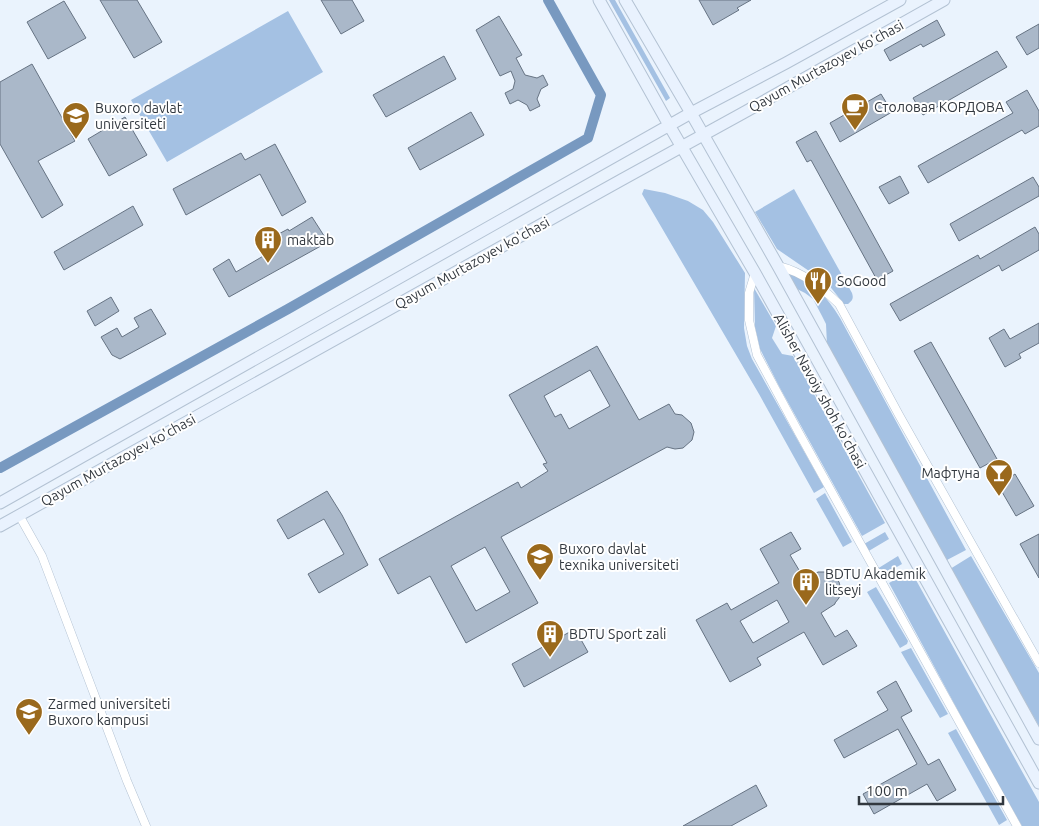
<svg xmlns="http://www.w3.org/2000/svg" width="1039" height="826" viewBox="0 0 1039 826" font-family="Ubuntu,sans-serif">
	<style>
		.green { fill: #a4c1e3 }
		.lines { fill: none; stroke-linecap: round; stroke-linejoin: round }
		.canal { stroke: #7899c0; stroke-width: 10 }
		.building { fill: #aab8c9; stroke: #667383; fill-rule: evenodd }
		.street-casing { stroke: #b3c2d3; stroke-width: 9 }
		.secondary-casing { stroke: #b3c2d3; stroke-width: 13 }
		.street { stroke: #fff; stroke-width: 8 }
		.secondary { stroke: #e9f2fe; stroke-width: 11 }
		.labels { text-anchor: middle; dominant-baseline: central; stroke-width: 4; stroke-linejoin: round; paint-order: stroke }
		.street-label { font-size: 14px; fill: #32383f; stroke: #fff }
		.poi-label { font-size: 14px; fill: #32383f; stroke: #fff; text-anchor: start }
	</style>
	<rect width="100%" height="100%" fill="#eaf3fd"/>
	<path class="green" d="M609 0H615L670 98 666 101Z
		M288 11 323 72 167 162 131 100Z
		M644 189 665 193 688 201 703 210 713 222 745 273 744 328 747 346 752 359 824 487 814 493 759 394 642 194Z
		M794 189 852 293C854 299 852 301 848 304H844L828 284 777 249 755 212Z
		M788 273C814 283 826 295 840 318L966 550 947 560 827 345 826 324 822 316 813 299 805 293 797 289Z
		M754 288 776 326 772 338 782 354 793 356 885 523 862 536 780 388 760 349 755 327Z
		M825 493 852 542 843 547 816 499Z
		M885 532 889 539 867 552 864 544Z
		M898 556 902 564 881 576 877 569Z
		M971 556 1039 673V726L950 569Z
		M911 571 1039 802V826H1022L989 768 889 583Z
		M876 587 908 641 907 644 900 648 867 592Z
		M911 648 948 714 940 718 901 652Z
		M956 729 1007 820 999 825 948 733Z"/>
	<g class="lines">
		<path class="canal" d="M0 468 288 309 588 138 601 95 548 0"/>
	</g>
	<path class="building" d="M100 0H137L162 42 134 58Z
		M321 0H352L364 21 341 34Z
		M699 0H751L737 8 739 10 713 25Z
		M64 1 86 38 48 59 27 22Z
		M499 16 522 55 516 58 525 75 537 78 543 75 548 85 541 89 537 99 540 106 530 111 527 105 518 100 510 104 505 93 513 89 515 81 511 71 500 76 476 30Z
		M937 20 945 35 923 47 921 44 890 61 884 50Z
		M1039 24V48L1027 55 1016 37Z
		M997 51 1007 67 923 115 913 98Z
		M444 56 456 79 386 117 373 95Z
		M32 64 75 141 38 161 63 205 42 218 0 144V82Z
		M1027 90 1039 111V126L1025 134 1022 130 928 183 918 166 1013 113 1006 102Z
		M881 94 892 112 840 142 830 123Z
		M471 112 484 135 420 170 408 148Z
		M125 117 147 155 109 176 88 139Z
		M816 131 893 271 877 280 811 160 807 162 796 142Z
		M275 144 306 202 282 216 260 174 186 215 173 189 241 153 245 160Z
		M900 176 909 193 889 204 879 187Z
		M1033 177 1039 187V196L959 241 950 224Z
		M133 206 143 225 64 270 54 252Z
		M312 217 328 242 229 297 213 269 229 259 236 272 277 248 271 238 288 229 289 231Z
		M1035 227 1039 234V250L1002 271 999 265 900 321 890 304 978 255 980 259Z
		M111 297 119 311 95 326 87 311Z
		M151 309 166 334 120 359 112 355 101 337 117 328 122 337 139 327 134 318Z
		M1039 323V343L1019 354 1021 358 1005 367 989 338 1004 329 1010 339Z
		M931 342 997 459 980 468 914 351Z
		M597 346 639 420 669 404 675 414 682 415 691 423 694 432 692 440 683 448 675 449 667 447 501 537 538 603 466 643 430 576 398 594 379 559 518 482 521 488 548 471 543 464 547 463 509 395ZM590 370 610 406 569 429 561 414 555 417 544 396ZM485 547 510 592 476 611 451 566Z
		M1015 474 1034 506 1016 516 998 485Z
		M327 491 342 515 368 565 319 593 308 574 344 554 324 519 288 539 277 520Z
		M791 532 801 549 790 555 805 580 818 572H824L829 573 834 576 839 582 841 590 839 598 835 603V604L821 613 835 637 847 630 857 646 823 665 804 632 757 658 761 665 730 682 696 620 727 603 731 610 779 583 760 549ZM777 600 789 622 753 643 740 621Z
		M1039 534V578L1020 544Z
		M575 629 588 652 524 687 512 664Z
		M896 681 912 711 901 717 928 765 939 759 956 790 937 801 927 784 874 814 863 794 917 764 898 729 844 758 834 740 888 710 877 692Z
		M756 785 767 806 731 826H683Z"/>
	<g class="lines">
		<defs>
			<path id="street" d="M778 266C803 272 821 287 839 304L899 415 1039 663
				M755 273 749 293V320L757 355 799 433 1017 826
				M19 515 42 556 127 781 146 826"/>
			<path id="secondary" d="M599 0 669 125 755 273 1039 783
				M625 0 691 113 778 266 1039 739
				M0 503 691 113 786 63 900 0
				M0 526 623 179 743 113 944 0"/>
		</defs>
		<use href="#street" class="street-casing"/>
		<use href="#secondary" class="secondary-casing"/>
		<use href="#street" class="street"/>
		<use href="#secondary" class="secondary"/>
	</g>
	<defs>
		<symbol id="cafe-pin" viewBox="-11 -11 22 30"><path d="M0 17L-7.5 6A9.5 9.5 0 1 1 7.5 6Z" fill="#9a691c" stroke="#fff"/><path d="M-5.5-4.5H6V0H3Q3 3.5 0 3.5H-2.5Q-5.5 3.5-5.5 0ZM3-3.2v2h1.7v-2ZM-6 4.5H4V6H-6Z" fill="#fff"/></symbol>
		<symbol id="university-pin" viewBox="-11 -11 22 30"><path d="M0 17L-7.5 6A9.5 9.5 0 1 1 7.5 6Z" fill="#9a691c" stroke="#fff"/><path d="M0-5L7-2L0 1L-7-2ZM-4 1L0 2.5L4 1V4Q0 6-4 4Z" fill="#fff"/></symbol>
		<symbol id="building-pin" viewBox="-11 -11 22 30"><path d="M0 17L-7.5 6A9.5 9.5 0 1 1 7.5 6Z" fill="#9a691c" stroke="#fff"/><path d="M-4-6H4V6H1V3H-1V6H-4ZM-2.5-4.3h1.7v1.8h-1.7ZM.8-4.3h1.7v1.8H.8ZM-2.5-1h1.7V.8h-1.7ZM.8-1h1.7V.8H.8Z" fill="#fff"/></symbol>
		<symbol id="restaurant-pin" viewBox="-11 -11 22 30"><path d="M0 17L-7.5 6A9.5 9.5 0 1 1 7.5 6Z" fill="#9a691c" stroke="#fff"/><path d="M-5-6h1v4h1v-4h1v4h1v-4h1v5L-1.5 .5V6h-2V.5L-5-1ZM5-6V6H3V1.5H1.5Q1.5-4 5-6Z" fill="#fff"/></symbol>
		<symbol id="bar-pin" viewBox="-11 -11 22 30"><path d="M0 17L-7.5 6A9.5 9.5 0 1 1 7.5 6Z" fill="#9a691c" stroke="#fff"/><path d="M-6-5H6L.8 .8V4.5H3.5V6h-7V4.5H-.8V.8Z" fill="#fff"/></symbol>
	</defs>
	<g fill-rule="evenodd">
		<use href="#cafe-pin" x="839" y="91" width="32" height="43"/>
		<use href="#university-pin" x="60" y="100" width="32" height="43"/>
		<use href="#building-pin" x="252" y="224" width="32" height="43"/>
		<use href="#restaurant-pin" x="802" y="265" width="32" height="43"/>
		<use href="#bar-pin" x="983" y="457" width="32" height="43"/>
		<use href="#university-pin" x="524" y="541" width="32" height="43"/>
		<use href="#building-pin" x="790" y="566" width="32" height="43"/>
		<use href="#building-pin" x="534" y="618" width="32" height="43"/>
		<use href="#university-pin" x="13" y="696" width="32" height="43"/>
	</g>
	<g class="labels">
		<g class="street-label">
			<text transform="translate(826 66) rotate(-29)">Qayum Murtazoyev ko'chasi</text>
			<text transform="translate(472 263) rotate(-29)">Qayum Murtazoyev ko'chasi</text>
			<text transform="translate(820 391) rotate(61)">Alisher Navoiy shoh ko'chasi</text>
			<text transform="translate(118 460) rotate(-29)">Qayum Murtazoyev ko'chasi</text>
		</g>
		<g class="poi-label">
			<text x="874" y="107">Столовая КОРДОВА</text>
			<text x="95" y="108">Buxoro davlat<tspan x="95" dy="16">universiteti</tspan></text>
			<text x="287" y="240">maktab</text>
			<text x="837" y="281">SoGood</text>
			<text x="980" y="473" text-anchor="end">Мафтуна</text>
			<text x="559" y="549">Buxoro davlat<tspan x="559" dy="16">texnika universiteti</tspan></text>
			<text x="825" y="574">BDTU Akademik<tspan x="825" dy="16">litseyi</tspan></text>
			<text x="569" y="634">BDTU Sport zali</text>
			<text x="48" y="704">Zarmed universiteti<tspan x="48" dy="16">Buxoro kampusi</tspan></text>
		</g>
	</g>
	<path d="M859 796v8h144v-8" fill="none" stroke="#32383f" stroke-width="2.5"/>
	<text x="866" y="796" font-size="15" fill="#32383f" stroke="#ffffff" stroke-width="4" paint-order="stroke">100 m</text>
</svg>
